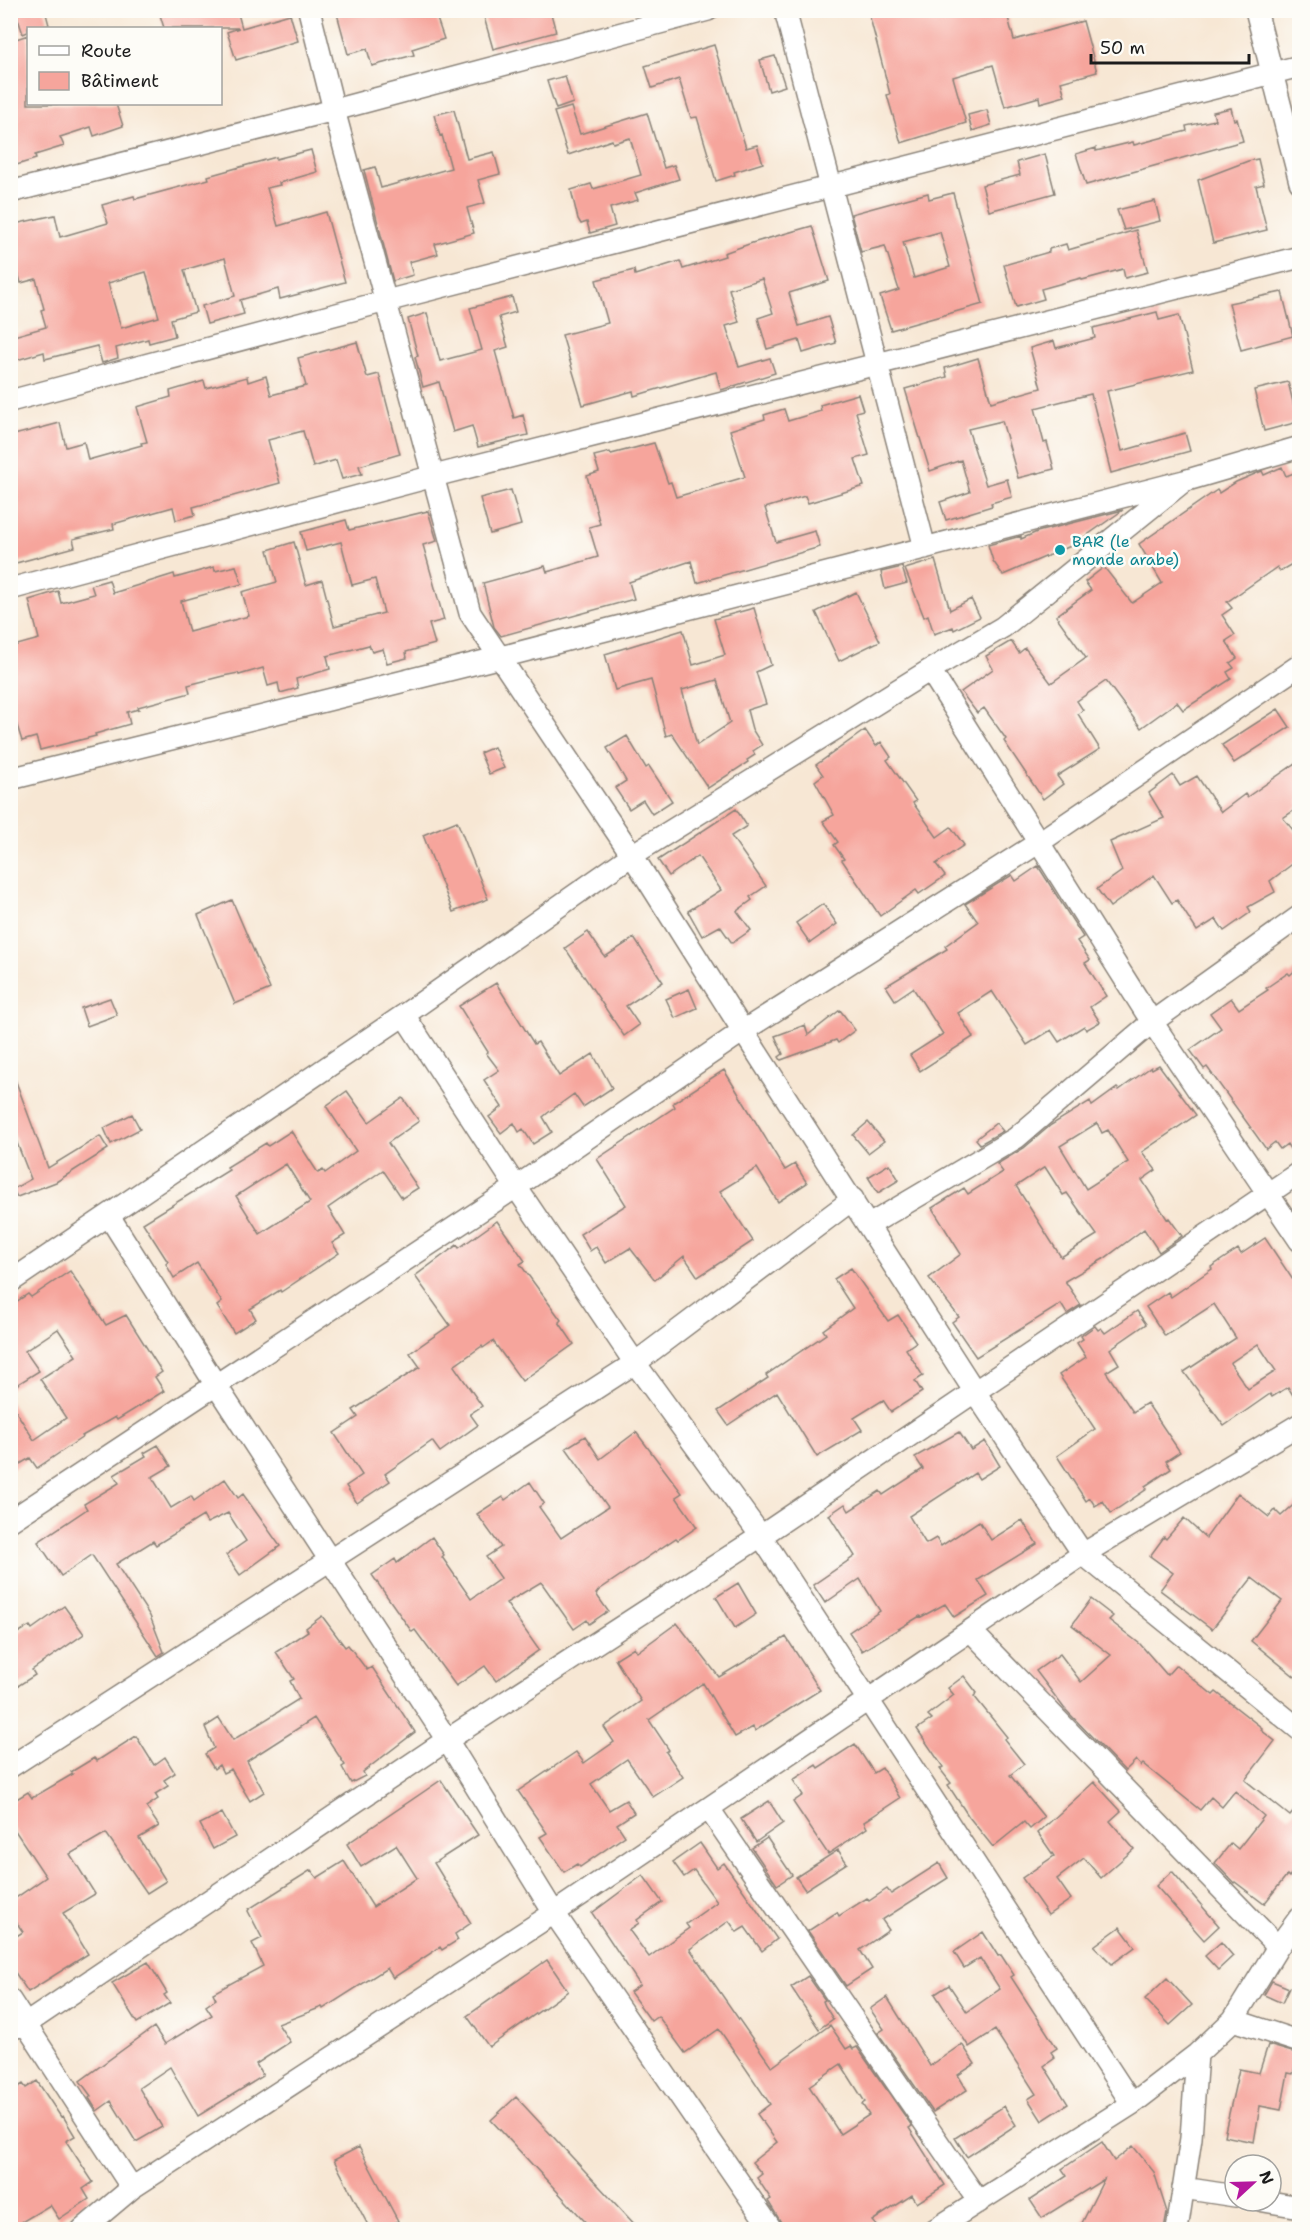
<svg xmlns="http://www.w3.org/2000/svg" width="1310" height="2240" viewBox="0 0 1310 2240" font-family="'Shantell Sans',sans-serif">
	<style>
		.building { fill: #f6a59c; fill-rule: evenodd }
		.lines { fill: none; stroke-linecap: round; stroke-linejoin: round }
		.minor-casing { stroke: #8a8278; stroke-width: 24 }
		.minor { stroke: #fff; stroke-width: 21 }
		.culture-dot { fill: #0f9aa8; stroke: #fdfcf7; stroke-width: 2 }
		.labels { text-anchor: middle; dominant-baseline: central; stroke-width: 5; stroke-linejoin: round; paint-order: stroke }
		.culture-label { font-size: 16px; fill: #0d838f; stroke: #fdfcf7; text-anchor: start }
	</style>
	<rect width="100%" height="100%" fill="#fdfcf7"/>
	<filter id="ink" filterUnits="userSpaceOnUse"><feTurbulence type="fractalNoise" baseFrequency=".0167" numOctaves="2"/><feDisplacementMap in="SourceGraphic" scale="12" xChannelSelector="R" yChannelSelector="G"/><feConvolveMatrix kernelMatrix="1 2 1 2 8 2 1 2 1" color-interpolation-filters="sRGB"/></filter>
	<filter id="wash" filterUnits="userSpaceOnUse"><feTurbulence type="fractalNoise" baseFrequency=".008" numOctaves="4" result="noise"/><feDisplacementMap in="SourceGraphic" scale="24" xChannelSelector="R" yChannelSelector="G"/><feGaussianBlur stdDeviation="1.35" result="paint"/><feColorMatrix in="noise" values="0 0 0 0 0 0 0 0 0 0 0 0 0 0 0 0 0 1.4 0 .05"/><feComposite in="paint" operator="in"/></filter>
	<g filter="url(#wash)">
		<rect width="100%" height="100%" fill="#f7e7d4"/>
		<g id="blocks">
			<path class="building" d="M15 10H45L49 25 40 28H28V32L23 34Z
				M174 10H237L242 28 290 14 298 41 236 60 227 32 239 28H164L160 15Z
				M336 10H434L444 39 412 49 414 55 372 66 367 49 348 54Z
				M482 10H550L556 32 493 49Z
				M868 10H1006L1014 40 1083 21 1097 72 1061 82 1065 96 1040 103 1039 97 1005 107 993 65 953 77 966 123 901 143 887 95 890 94Z
				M28 35V104H116L123 126 94 136 91 127 60 137 64 146 35 155 36 159 10 167V41Z
				M714 45 746 148 757 145 763 163 734 172 735 175 716 181 697 117 691 118 679 79 652 88 645 66Z
				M775 56 785 86 769 91 760 60Z
				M565 76 573 103 556 109 547 81Z
				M571 107 580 134 647 113 664 168 674 165 679 179 635 193 638 200 610 208 615 226 590 233 587 222 581 224 578 219 571 190 591 184 593 189 641 175 630 138 613 143 612 140 568 155 554 112Z
				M1231 108 1234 120 1237 119 1243 141 1086 185 1076 154 1096 148V151L1133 142 1134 145 1187 131 1186 126 1215 120 1213 112Z
				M454 110 467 159 494 152 500 174 478 180 485 203 467 208 474 233 435 244 438 254 409 262 413 275 393 281 364 170 375 167 381 188 451 168 442 135 440 136 434 115Z
				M987 110 991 125 972 131 968 115Z
				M311 150 317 172 279 183 280 185 267 188 278 226 326 212 345 282 280 299 278 289 240 300 244 314 207 324 202 306 235 296 225 258 184 270 196 312 171 319 175 336 149 343 148 339 116 348 118 358 102 363 97 346 45 359 44 352 10 362V337L46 327 41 310 44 309 36 279 21 283 13 255 10 256V225L55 215 60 237 108 223 102 205 134 196 135 199 209 179 208 176 276 157V159ZM146 272 159 317 121 328 108 283Z
				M1045 154 1055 193 989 211 982 185 1020 175 1017 162Z
				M1258 159 1264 184 1256 186 1267 230 1213 243 1198 180 1248 161Z
				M928 193 929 199 953 193 983 304 891 330 880 296 899 290 885 246 861 252 851 214ZM940 232 950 267 914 278 903 242Z
				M1155 201 1160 221 1124 230 1117 210Z
				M812 226 829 281 789 293 799 326 828 317 836 343 803 353 799 340 767 349 758 318 773 313 762 279 729 289 739 322 726 326 739 367 770 358 775 373 721 390 716 372 634 396 633 391 583 405 562 335 608 323 596 280 634 270 635 275 680 261 683 269 725 256 724 253 752 243Z
				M1136 230 1148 272 1125 278 1123 269 1082 280 1081 278 1041 289 1044 299 1016 307 1004 265 1049 252V249L1066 244 1068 250Z
				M1282 292 1293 336 1241 350 1229 303Z
				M512 297 516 312 499 317 508 347 495 351 514 418 523 415 528 435 478 447 472 426 453 432 439 382 423 387 415 357 418 356 408 319 427 313 440 361 482 350 470 308Z
				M1157 312 1159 320 1179 315 1193 370 1107 391 1122 451 1185 433 1190 451 1111 473 1091 394 1035 408 1044 443 1047 442 1054 469 1018 478 1002 421 968 429 986 485 1007 479 1012 497 991 503 992 506 946 520 940 502 970 492 961 460 930 471 905 389 947 377 945 368 978 358 991 402 1041 388 1030 348 1054 341 1056 348 1095 338 1093 328Z
				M357 342 367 377 379 374 400 454 359 466 362 474 342 479 336 460 313 467 303 431 268 440 280 483 193 507 195 515 176 520 173 507 113 524 114 529 73 539 75 547 16 563 10 543V436L60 423 66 447 84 442 88 460 142 445 141 443 147 442 137 407 171 397 170 391 204 381 206 388 247 377 248 382 266 376 271 395 306 386 298 358Z
				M1288 382 1298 422 1264 431 1254 390Z
				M858 394 863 410 856 412 869 455 855 459 864 486 808 503 805 496 765 508 776 542 815 531 820 547 697 583 691 561 629 582 634 599 501 636 494 627 483 583 545 566 547 572 598 557 589 527 600 524 587 476 599 472 594 456 610 452 611 454 654 443 668 483 671 482 676 497 745 477 730 430 765 419 764 415 784 409 788 421 821 411 820 405Z
				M1282 467 1286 476 1299 471V560L1280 571 1277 567 1227 602 1232 608 1222 615 1235 635 1226 641 1237 658 1230 663 1234 668 1227 672 1231 679 1183 710 1177 702 1141 728 1106 681 1077 701 1083 710 1078 714 1100 749 1057 776 1063 784 1043 799 1004 741 1006 739 984 708 977 713 961 692 993 669 986 656 1011 641 1019 653 1025 648 1051 683 1086 658 1056 616 1091 590 1085 582 1104 567 1132 603 1162 583 1139 544 1217 490 1219 493 1236 482 1262 471 1264 475Z
				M511 490 521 525 490 534 480 498Z
				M1123 510 1073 545 1003 575 993 561 988 545 1021 536V539L1037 532Z
				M428 511 437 541 423 545 444 620 429 624 435 644 406 652 407 658 387 663 383 649 372 652 369 645 327 656 330 669 296 679 298 688 280 693 278 683 268 686 263 668 239 675 238 673 223 676 188 685 190 693 138 707 139 709 127 712 130 724 95 734 96 736 40 750 36 737 22 741 10 703V647L39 639 29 600 58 591 61 603 94 594 91 585 109 580 113 593 174 574 175 578 214 567 215 571 236 566 242 584 181 601 189 632 249 616 242 592 277 582 268 550 294 542 306 585 322 580 334 626 384 613 375 579 352 585 341 542 306 551 301 532 346 520 349 530Z
				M935 560 950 610 971 599 980 617 954 630 953 627 934 634 928 615 924 617 905 569Z
				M902 567 907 583 885 589 881 572Z
				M856 592 880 641 839 661 816 612Z
				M754 608 771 665 756 672 766 704 747 710 752 729 762 745 753 751 755 755 747 760 748 762 708 788 672 734 666 736 651 680 615 690 605 654 683 630 693 665 725 655 714 619ZM717 680 730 723 697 745 682 690Z
				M1278 709 1290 727 1234 763 1222 745Z
				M865 730 876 746 881 742 891 757 887 760 916 801 913 803 937 837 951 827 964 845 936 864 945 876 919 894 916 890 880 916 842 860 844 859 834 845 838 842 823 821 834 815 815 781 823 775 816 765Z
				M627 736 646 768 649 766 672 801 652 814 643 800 629 809 615 788 626 781 607 748Z
				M494 747 504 768 489 774 480 753Z
				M1299 761V807L1283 818 1299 837V859L1270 881 1275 892 1248 907 1251 912 1224 931 1216 919 1197 931 1177 900 1172 903 1154 875 1110 907 1097 889 1122 871 1110 842 1164 818 1149 793 1173 775 1180 786 1197 776 1221 812 1245 794 1247 797Z
				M736 809 747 826 731 836 766 886 750 897 752 900 737 911 751 930 732 943 720 926 702 936 688 911 721 890 698 856 669 876 658 860Z
				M457 821 488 899 453 912 423 835Z
				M1038 866 1083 937 1077 941 1090 960 1085 963 1106 996 1090 1007 1100 1022 1086 1030 1084 1026 1059 1042 1051 1030 1027 1045 992 991 958 1013 973 1037 920 1071 910 1055 943 1034 913 988 895 1000 886 986 947 949 945 946 978 922 965 904 1012 875 1016 881Z
				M232 900 270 989 235 1004 198 915Z
				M823 904 837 924 810 943 796 923Z
				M588 932 605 957 634 938 663 982 626 1006 639 1025 624 1036 565 948Z
				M1299 967V1142L1290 1149 1287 1144 1280 1149 1275 1142 1266 1149 1207 1067 1204 1069 1190 1050 1221 1028 1210 1013 1231 998 1239 1009 1268 990 1266 988 1288 973 1290 975Z
				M496 983 534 1044 538 1042 559 1076 593 1054 612 1088 583 1107 574 1094 549 1112 543 1117 552 1132 533 1144 523 1129 519 1132 514 1123 501 1133 489 1117 502 1107 484 1080 499 1070 486 1053 488 1052 459 1006Z
				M689 989 697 1008 675 1018 666 999Z
				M110 998 117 1015 87 1026 81 1008Z
				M840 1010 855 1030 838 1043 836 1040 781 1060 779 1057 783 1054 775 1036 805 1025 808 1035Z
				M1159 1065 1196 1115 1142 1152 1156 1170 1142 1180 1167 1219 1169 1218 1182 1236 1159 1252 1144 1229 1105 1258 1065 1281 1081 1305 1067 1314 1061 1304 976 1357 952 1322 959 1317 929 1278 961 1254 932 1208 964 1188 968 1194 1003 1172 997 1164 1024 1148 1051 1125 1090 1101 1092 1106 1117 1088 1119 1090 1151 1067 1152 1069ZM1097 1123 1102 1133 1108 1130 1128 1162 1086 1189 1060 1146ZM1045 1167 1063 1195 1067 1193 1097 1235 1061 1257 1016 1186Z
				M724 1070 785 1170 795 1164 807 1183 778 1202 757 1168 720 1191 753 1241 698 1277 684 1256 655 1280 630 1248 606 1263 596 1247 590 1251 580 1234 626 1205 597 1159 675 1107 673 1103Z
				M12 1071 48 1168 100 1136 108 1149 56 1182 17 1197 13 1189 31 1179 10 1125V1072Z
				M347 1091 369 1122 403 1098 419 1121 388 1143 418 1188 402 1198 383 1170 328 1208 345 1235 332 1243 339 1253 281 1292 280 1290 250 1309 256 1319 234 1333 217 1306 222 1302 197 1263 174 1278 166 1264 168 1262 143 1223 229 1170 227 1167 266 1143 268 1146 291 1131 318 1173 323 1170 325 1173 356 1151 326 1106ZM286 1164 310 1202 260 1234 236 1196Z
				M132 1114 140 1129 111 1144 104 1128Z
				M868 1122 884 1141 868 1153 853 1135Z
				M996 1123 1003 1131 980 1144 976 1139Z
				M889 1164 899 1180 878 1193 868 1177Z
				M497 1221 525 1261 520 1264 561 1320 559 1322 574 1344 522 1381 493 1341 483 1348 482 1346 454 1366 482 1406 470 1414 478 1425 440 1452 432 1441 385 1474 390 1481 357 1503 346 1486 362 1475 334 1433 358 1417 353 1410 420 1367 410 1353 450 1325 415 1276 457 1245 459 1248Z
				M1265 1238 1299 1289V1405L1288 1387 1272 1397 1270 1394 1224 1426 1184 1372 1236 1338 1214 1304 1165 1336 1146 1307 1168 1292 1171 1297 1212 1269 1211 1267 1238 1249 1241 1254ZM1258 1344 1276 1371 1248 1389 1230 1363Z
				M851 1268 888 1321 898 1315 916 1342 906 1349 923 1376 915 1381 922 1392 891 1412 883 1400 854 1418 862 1430 817 1457 777 1392 728 1425 718 1411 768 1378 766 1375 826 1334 823 1330 853 1308 834 1279Z
				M70 1271 106 1325 126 1315 162 1372 155 1377 164 1391 117 1420 115 1417 82 1436 83 1437 37 1468 30 1458 10 1470V1402L34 1440 66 1418 40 1379 76 1356 58 1329 25 1351 39 1371 10 1389V1306L28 1294 31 1297Z
				M1137 1311 1146 1324 1110 1349 1119 1364 1106 1372 1133 1412 1147 1403 1180 1452 1166 1461 1171 1469 1145 1486 1147 1489 1111 1513 1103 1501 1095 1506 1090 1498 1086 1501 1057 1456 1095 1429 1059 1375 1086 1357 1077 1343 1083 1339 1081 1336 1095 1326 1098 1330 1101 1328 1105 1333Z
				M636 1432 682 1493 676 1497 697 1527 678 1540 676 1538 599 1590 596 1594 608 1611 589 1624 587 1620 574 1629 541 1582 506 1603 539 1650 496 1681 485 1666 456 1686 415 1630 412 1632 372 1575 395 1559 397 1563 432 1537 444 1555 442 1557 471 1599 501 1578 486 1557 501 1547 477 1514 503 1497 505 1500 530 1482 544 1503 539 1507 561 1538 608 1507 566 1448 585 1436 600 1459Z
				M959 1432 971 1450 985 1441 1000 1466 979 1479 975 1473 909 1516 926 1544 936 1538 941 1546 979 1521 991 1540 1022 1520 1037 1544 978 1580 988 1596 954 1617 945 1604 921 1617 920 1616 862 1651 849 1632 880 1611 860 1579 825 1603 813 1585 855 1556 829 1515 845 1504 849 1511 880 1491 883 1495 923 1469 915 1457Z
				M158 1445 171 1466 152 1477 171 1508 191 1496 194 1501 225 1479 238 1498 243 1494 280 1546 240 1575 226 1555 246 1541 228 1513 207 1523 203 1516 156 1545 153 1541 116 1564 150 1616 164 1652 158 1656 92 1555 61 1576 38 1542 87 1509 84 1504 119 1483 114 1475 146 1456 144 1453Z
				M1238 1493 1269 1517 1275 1510 1281 1516 1299 1500V1680L1251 1641 1282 1601 1252 1578 1212 1629 1160 1590 1173 1573 1150 1556 1164 1537 1166 1539 1184 1518 1206 1538Z
				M738 1583 756 1614 735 1628 716 1597Z
				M1091 1599 1113 1616 1109 1620 1140 1644 1167 1675 1176 1665 1213 1695 1216 1692 1262 1728 1261 1730 1275 1741 1245 1780 1290 1816 1299 1805V1863L1289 1877 1287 1875 1264 1904 1235 1882 1234 1883 1215 1863 1231 1843 1238 1849 1264 1816 1235 1791 1222 1807 1211 1797 1200 1810 1143 1764 1141 1766 1136 1760 1125 1771 1064 1708 1036 1671 1060 1654 1081 1682 1111 1655 1072 1625Z
				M64 1606 84 1634 32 1670 35 1675 10 1691V1637L30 1626 32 1629Z
				M322 1616 345 1647 348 1645 367 1670 372 1667 415 1732 363 1772 365 1776 351 1783 342 1767 345 1765 314 1718 247 1761 264 1792 250 1801 231 1769 223 1773 219 1765 214 1769 205 1754 214 1748 205 1727 219 1718 233 1740 299 1699 290 1681 294 1679 276 1652 308 1631 306 1628Z
				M677 1623 719 1677 786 1637 820 1690 755 1731 753 1727 735 1737 703 1683 649 1720 669 1750 666 1752 683 1777 653 1797 627 1759 591 1784 609 1810 626 1800 634 1813 617 1824 625 1836 580 1867 577 1864 564 1872 540 1837 547 1833 518 1791 576 1752 584 1763 614 1742 604 1727 641 1701 615 1659 634 1647 637 1652Z
				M964 1676 977 1693 974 1696 1007 1737 1004 1739 1024 1764 1010 1775 1044 1817 1030 1829 1024 1822 993 1847 969 1817 948 1785 951 1783 940 1769 943 1767 917 1729 932 1719 928 1715 954 1695 948 1688Z
				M136 1736 154 1765 165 1757 175 1773 164 1780 168 1786 155 1794 158 1799 146 1807 159 1826 139 1838 166 1881 147 1893 106 1833 70 1854 95 1894 63 1913 88 1954 28 1992 10 1965V1940L23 1932 10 1913V1902L46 1877 10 1823V1803L28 1792 32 1798 73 1774 71 1772 94 1758 97 1761Z
				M855 1744 874 1773 882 1768 900 1798 864 1822 867 1828 828 1854 793 1802 803 1795 793 1780 816 1765 818 1768Z
				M441 1780 478 1835 434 1863 471 1923 455 1934 458 1940 442 1950 440 1947 393 1978 387 1968 323 2009 322 2007 278 2024 290 2042 256 2064 263 2076 198 2116 170 2067 139 2088 162 2127 136 2142 111 2101 97 2111 89 2098 91 2096 80 2081 154 2027 165 2044 212 2015 206 2006 216 1999 213 1993 263 1966 252 1943 262 1938 248 1911 249 1909 311 1870 317 1878 344 1861 373 1907 417 1878 396 1845 361 1867 347 1844Z
				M1094 1782 1121 1811 1110 1821 1134 1849 1101 1878 1084 1858 1057 1879 1071 1899 1048 1915 1022 1878 1054 1856 1038 1833Z
				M769 1801 783 1823 756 1842 741 1819Z
				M222 1813 235 1837 213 1849 200 1824Z
				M767 1838 792 1875 777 1885 752 1848Z
				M700 1843 717 1868 724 1863 777 1939 762 1951 745 1927 737 1932 729 1921 690 1949 772 2067 830 2025 846 2049 851 2046 853 2049 857 2047 912 2126 909 2128 945 2185 917 2203 912 2195 872 2221 879 2229H785L768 2201 771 2199 757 2178 762 2174 752 2162 777 2142 757 2114 770 2104 719 2029 685 2053 658 2016 651 2021 630 1992 640 1985 592 1913 643 1875 662 1902 637 1920 639 1923 629 1930 649 1957 689 1928 686 1924 717 1902 694 1870 684 1877 673 1862ZM841 2064 865 2102 862 2104 869 2115 840 2134 809 2086Z
				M838 1850 847 1863 805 1890 796 1877Z
				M939 1863 948 1878 882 1920 889 1930 860 1950 872 1969 846 1986 808 1931 837 1912 839 1916 867 1898 869 1901 887 1889 891 1894Z
				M1172 1871 1219 1926 1204 1940 1156 1886Z
				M1120 1927 1135 1947 1112 1964 1094 1946Z
				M983 1932 998 1956 1001 1955 1014 1975 1011 1977 1057 2048 1051 2052 1055 2058 1044 2066 1068 2104 1042 2121 1028 2099 1036 2094 995 2030 969 2047 935 1994 949 1985 967 2012 1000 1989 980 1958 964 1968 954 1952Z
				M1221 1942 1233 1956 1218 1970 1205 1956Z
				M547 1960 568 1991 489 2047 467 2016Z
				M148 1962 167 1993 164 1995 170 2003 137 2023 112 1983Z
				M808 1976 825 2000 823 2001 825 2006 833 2019 819 2029 791 1987Z
				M1167 1978 1192 2005 1170 2025 1145 1999Z
				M1272 1981 1289 1988 1282 2003 1264 1995Z
				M887 1997 930 2066 962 2044 975 2064 958 2075 967 2090 933 2112 878 2033 884 2029 870 2009Z
				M1268 2045 1299 2054 1293 2074 1288 2073 1281 2110 1260 2106 1254 2142 1224 2136 1239 2069 1259 2073Z
				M37 2081 61 2117 63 2116 75 2136 66 2141 93 2182 83 2189 89 2199 59 2219 50 2205 10 2229V2092L23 2084 26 2088Z
				M516 2097 639 2229H592L491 2120Z
				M1004 2106 1016 2125 967 2157 955 2138Z
				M1102 2142 1114 2161 1133 2146 1154 2172 1167 2212 1164 2229H1079L1104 2179 1042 2218 1030 2200 1067 2176 1062 2169Z
				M359 2147 398 2221 391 2225 393 2229H370L334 2160Z"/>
		</g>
	</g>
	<g filter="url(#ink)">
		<use href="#blocks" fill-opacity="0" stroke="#8a8278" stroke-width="1.5"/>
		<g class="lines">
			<defs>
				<path id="minor" d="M309 10 334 110 470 613 632 855 743 1031 975 1392 1083 1554 1300 1730
					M785 10 925 548
					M1256 10 1300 182
					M10 192 334 110 708 10
					M10 401 386 301 1300 66
					M10 589 434 476 1300 257
					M930 670 1152 1022 1300 1241
					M10 779 501 657 1184 481 1300 447
					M404 1015 516 1187 635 1363 761 1536 1132 2104
					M109 1216 216 1385 447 1740 554 1913 772 2230
					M869 1225 1016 1138 1152 1022 1300 916
					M10 1282 404 1015 632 855 930 670 1003 627 1184 481
					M10 1521 516 1187 743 1031 1038 843 1300 665
					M971 1631 1278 1947
					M10 1767 635 1363 853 1199
					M709 1809 979 2202
					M10 2000 132 2188
					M1233 2020 1300 2042
					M10 2029 26 2024 447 1740 761 1536 1300 1172
					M1183 2188 1235 2196
					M1264 2201 1300 2207
					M82 2230 132 2188 554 1913 1083 1554 1300 1424
					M934 2230 1132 2104 1197 2054 1233 2020 1278 1947 1300 1917
					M1177 2230 1191 2138 1197 2054"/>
			</defs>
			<use href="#minor" class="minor-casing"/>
			<use href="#minor" class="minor"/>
		</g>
	</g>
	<circle class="culture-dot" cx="1060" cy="550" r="6"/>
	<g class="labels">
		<g class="culture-label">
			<text x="1072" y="541">BAR (le<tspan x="1072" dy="18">monde arabe)</tspan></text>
		</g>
	</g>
	<rect width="1310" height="2240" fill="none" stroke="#fdfcf7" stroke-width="36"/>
	<rect x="27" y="27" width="195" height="78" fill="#fdfcf7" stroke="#a3a29f" stroke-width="1.5"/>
	<rect x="39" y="46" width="30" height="9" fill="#ffffff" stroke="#a3a29f" stroke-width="1.5"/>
	<text x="81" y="57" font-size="18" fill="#1c1c1c">Route</text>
	<rect x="39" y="72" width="30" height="18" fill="#f6a59c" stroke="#a3a29f" stroke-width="1.5"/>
	<text x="81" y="87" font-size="18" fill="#1c1c1c">Bâtiment</text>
	<g transform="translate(1253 2183) rotate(68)"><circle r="28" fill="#fdfcf7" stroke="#a3a29f" stroke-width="1.5"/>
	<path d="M0-4.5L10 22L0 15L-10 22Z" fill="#b5179e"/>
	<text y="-9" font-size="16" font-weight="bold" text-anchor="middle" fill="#1c1c1c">N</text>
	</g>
	<path d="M1091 54v9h158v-9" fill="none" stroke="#1c1c1c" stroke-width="3"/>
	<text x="1100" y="54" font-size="18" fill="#1c1c1c" stroke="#fdfcf7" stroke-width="4.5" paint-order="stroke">50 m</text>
</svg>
